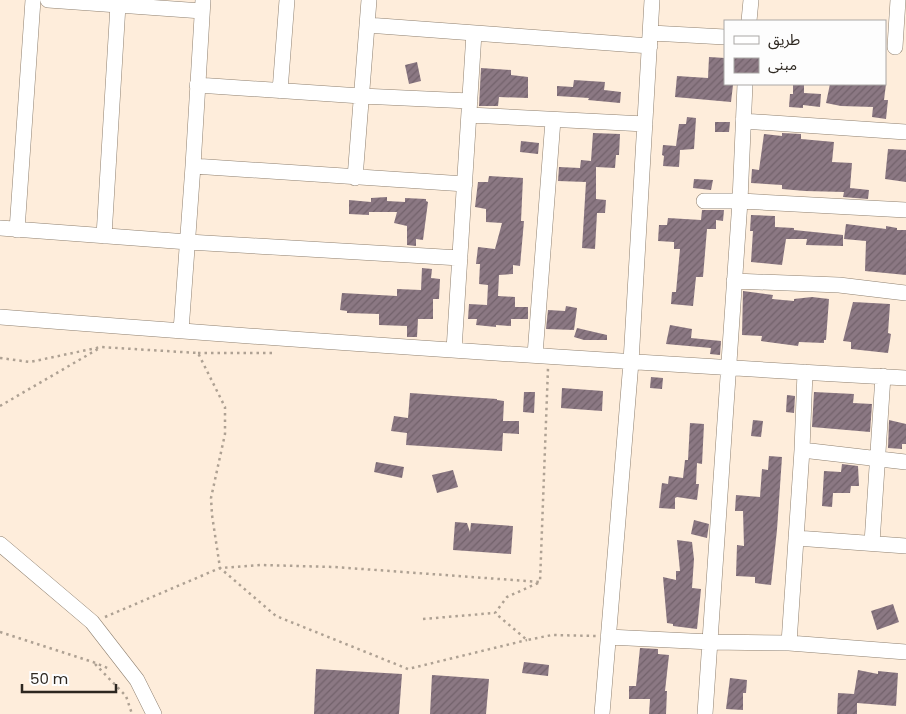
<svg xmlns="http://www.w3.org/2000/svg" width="906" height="714" viewBox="0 0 906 714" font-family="Poppins,'Noto Sans Arabic',sans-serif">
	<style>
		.building { fill: url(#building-hatch) }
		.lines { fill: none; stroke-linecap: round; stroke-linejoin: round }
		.minor-casing { stroke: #8f8070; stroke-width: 16 }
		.path { stroke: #aea193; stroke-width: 2.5; stroke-dasharray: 2.5 4; stroke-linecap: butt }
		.minor { stroke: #fff; stroke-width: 15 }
	</style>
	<defs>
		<pattern id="building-hatch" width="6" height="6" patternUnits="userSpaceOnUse" patternTransform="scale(1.25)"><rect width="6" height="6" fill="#8b7883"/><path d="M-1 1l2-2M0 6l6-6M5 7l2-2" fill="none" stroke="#72626b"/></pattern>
	</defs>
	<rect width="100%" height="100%" fill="#feeddb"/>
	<path class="building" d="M709 57 725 58V84L733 85 731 102 675 97 677 76 708 78Z
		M417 62 421 81 409 84 405 65Z
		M481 68 511 70V75L528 77V98L499 97 498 106H479Z
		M574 80 605 82 604 90 621 92 620 103 588 100 589 98 557 96V86L573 87Z
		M793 84 804 85V93L821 94 820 107 803 105V108L789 107 790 94H793Z
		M830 84H886L884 100H888L886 119 872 117 873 107 841 106 826 103Z
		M687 117 696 118 694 149 680 150 679 167 663 166 664 156 662 155 663 145 676 146 679 124H686Z
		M715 122H730L729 132H715Z
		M593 133 620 134 619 155H616L615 168 596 167V199L606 200 605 213H597L595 249 582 248 586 182 558 181 559 167 580 168 581 160 591 161Z
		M782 133 801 134V139L834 142 832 162 852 163 850 188 869 190 868 199 843 197 844 192 805 191 782 189V185L751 183 752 169 759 170 764 134 782 136Z
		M521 141 539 143 538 154 520 152Z
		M888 149 906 150V182L885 179Z
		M489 176 523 178 521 221H524L520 266 513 265V274L499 275 498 296 515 297V307H528V319H511V326L496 325V327L476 325 477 319H468L469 304 487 305 488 285 479 284 480 264H476L478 247 495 249 502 223 486 222V209L475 207 478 182H488Z
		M694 179 713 180 711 190 693 188Z
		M387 197V201L405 202V198L426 199V201L428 202 423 240 416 239V246L407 245V226L394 223 397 212H369V215L349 214V200L371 202V198Z
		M702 210H724L723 221 716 220V229H707L703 277H696L693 306 671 304 672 292H676L680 249H674V242L658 241 659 225H667L668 218 701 220Z
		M751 215 775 216V227L794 228V230L843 235V246L806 245 807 239H786L782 265 751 262 753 231H750Z
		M846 224 886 229V226L897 228V230H906V275L865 271 866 241 844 239Z
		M422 268 432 269 431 278 440 279 439 299H433V319H418L417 337H407V326L379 325V314L347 313V311L340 310 342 293 397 296V289L421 290Z
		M743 291 773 295 772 299 794 301V299L812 297 829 299 826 340H824V343L799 342 798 346 761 341 762 336 742 335Z
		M853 302 890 304 888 333 891 334 888 353 851 349V342L843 341Z
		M566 306 577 308 574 330 546 329 548 310 565 311Z
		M670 325 692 329 691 338 721 341 720 355 710 354 711 348 666 344Z
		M577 328 607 335V340H584L574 337Z
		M651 377 663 378 662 389 650 388Z
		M562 388 603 391 602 411 561 408Z
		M524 392H535L534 413 523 412Z
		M814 392 854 394 853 403 872 404 870 432 812 427Z
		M410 393 497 399V400L504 401 503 421H519V434L503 433 502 451 406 445 407 433 391 431 394 416 408 418Z
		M787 395 795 396 794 413 786 412Z
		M753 420 763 421 761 437 751 436Z
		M889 420 906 424V444H902V449L888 448Z
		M690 423 704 424 702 464 697 463 696 484H699L697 500 677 497 675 498V509L659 508 662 483 668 484 669 476 683 478 685 460H688Z
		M769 456 782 457 777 530 771 585 755 583V577L736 576 737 545 744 546 743 511H735L736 495 760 497 762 469 768 470Z
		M376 462 404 467 402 478 374 472Z
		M842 464 858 466 859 486H851L850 493H833L832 507 822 506 824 471 841 472Z
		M453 470 458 487 437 493 432 475Z
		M694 520 709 524 707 538 691 534Z
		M455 522 467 523 470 532 471 523 513 526 511 554 453 550Z
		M677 540 692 542 694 559 692 588 701 589 697 629 673 626V624L667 623 663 577 676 580V571H680Z
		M893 604 899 622 877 630 871 611Z
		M640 648 658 649V654L669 655 665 691H667L666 714H649L650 699H629V686H636Z
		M524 662 549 665 548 676 522 673Z
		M316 669 402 674 399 714H314Z
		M858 670 878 674V671L898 673 896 706 857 703V714H837L838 693 854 694Z
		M432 675 489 679 486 714H430Z
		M730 678 747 680 746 693H743V710L726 709Z"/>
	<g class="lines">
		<defs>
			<path id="minor" d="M48 0 202 11
				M749 21 751 0
				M367 25 650 46
				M651 33 725 37
				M895 47 898 0
				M197 85 361 96 470 101
				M280 91 287 0
				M469 115 645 124
				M743 121 906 132
				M193 166 465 184
				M355 178 369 0
				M704 201H740L906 210
				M0 228 188 242 460 258
				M17 230 33 0
				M104 236 118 5
				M734 281 839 285 906 293
				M0 317C302 341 604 361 906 378
				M181 331 193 166 203 0
				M454 350 474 33
				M535 355 553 120
				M802 450 906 462
				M796 538 906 546
				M872 543 883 376
				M0 544 92 622 137 680 154 714
				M608 637 711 642 789 643 906 652
				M789 643 802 450 805 372
				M602 714 631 362 652 0
				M705 714 740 201 745 84"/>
		</defs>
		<use href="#minor" class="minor-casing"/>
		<path class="path" d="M198 353H274
			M0 358 30 362 101 347 198 353 225 407V434L211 498 212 515 220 568 276 616 408 669 527 640
			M0 406 98 349
			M538 583 507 597 495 613 527 640 552 635 597 636
			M105 617 220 568 260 565 335 567 540 582 548 368
			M423 619 494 613
			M0 632 93 662 110 669
			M95 664 126 696 132 714"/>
		<use href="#minor" class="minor"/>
	</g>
	<rect x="724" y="20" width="162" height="65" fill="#fdfdfd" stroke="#aaa7a5"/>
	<rect x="734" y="36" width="25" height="8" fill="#ffffff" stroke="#aaa7a5"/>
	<text x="768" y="45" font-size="15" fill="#2d2720">طريق</text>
	<rect x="734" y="58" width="25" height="15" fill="url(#building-hatch)" stroke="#aaa7a5"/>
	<text x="768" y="70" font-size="15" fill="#2d2720">مبنى</text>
	<path d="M22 684v8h94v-8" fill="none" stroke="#2d2720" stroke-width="2.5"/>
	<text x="30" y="684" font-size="15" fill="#2d2720" stroke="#fdfdfd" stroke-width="4" paint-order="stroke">50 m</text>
</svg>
